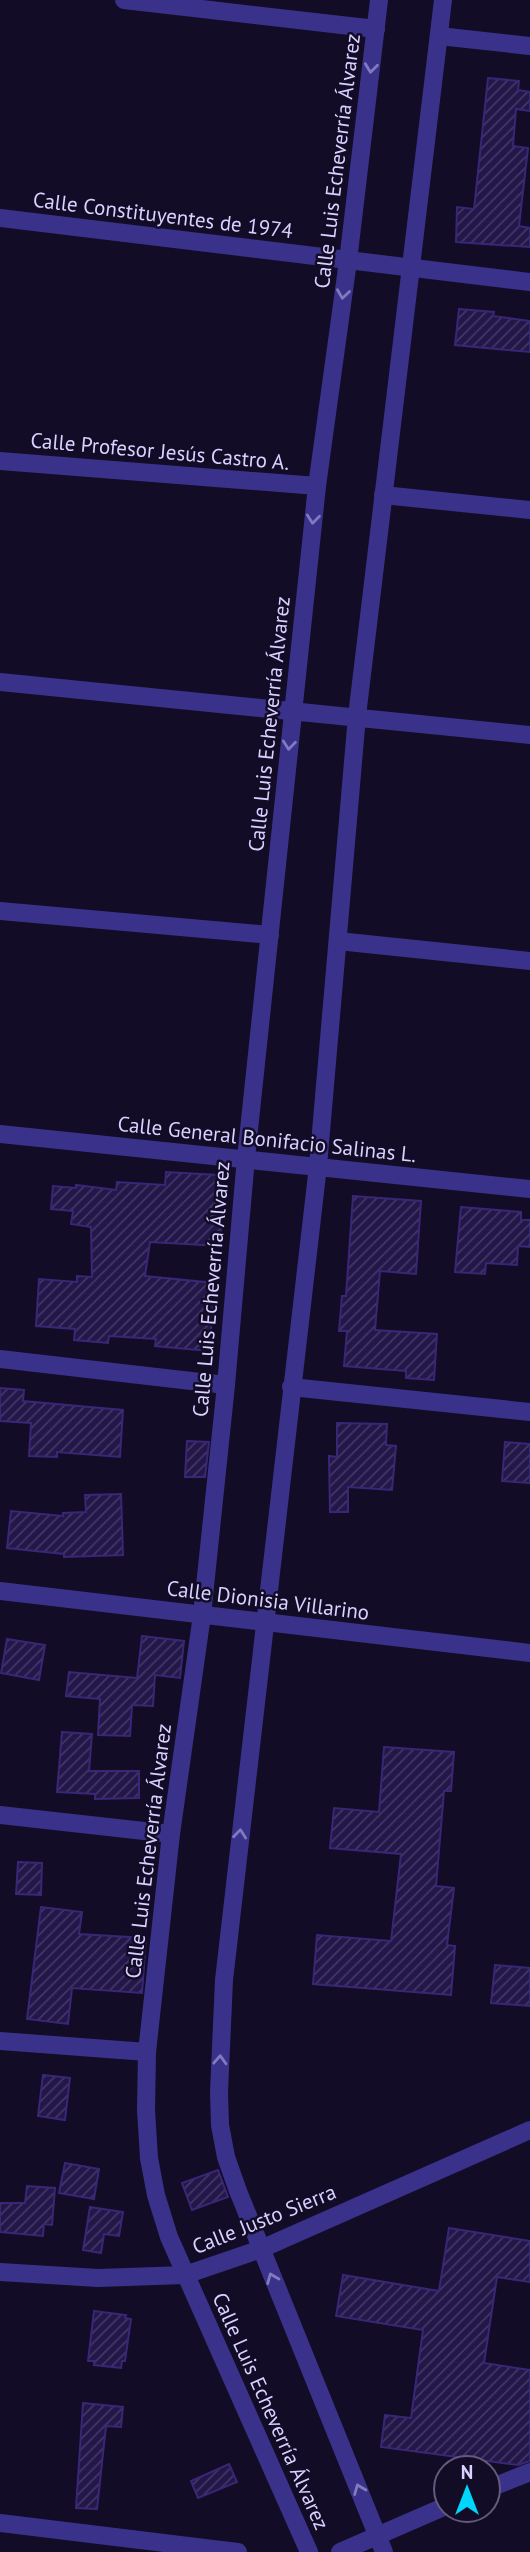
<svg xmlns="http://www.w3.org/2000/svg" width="530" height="2552" viewBox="0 0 530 2552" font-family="'PT Sans',sans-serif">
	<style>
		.building { fill: url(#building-hatch); stroke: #3a2677; stroke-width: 2 }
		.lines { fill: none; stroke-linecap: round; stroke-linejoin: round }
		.minor { stroke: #3a328a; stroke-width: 18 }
		.tertiary { stroke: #3a328a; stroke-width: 18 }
		.oneway { stroke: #827abf }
		.labels { text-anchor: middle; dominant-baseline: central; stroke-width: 5; stroke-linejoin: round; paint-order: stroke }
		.street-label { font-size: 21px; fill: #d9d1ff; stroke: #120c26 }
	</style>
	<defs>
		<pattern id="building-hatch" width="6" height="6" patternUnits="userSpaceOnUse" patternTransform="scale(1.75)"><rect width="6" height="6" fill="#231649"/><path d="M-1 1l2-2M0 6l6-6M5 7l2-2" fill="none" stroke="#423764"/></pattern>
	</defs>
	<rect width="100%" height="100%" fill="#120c26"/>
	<path class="building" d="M488 78 519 81 518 90 530 92V111L516 109 513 146 528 148 519 226 530 228V247L456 242 457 207 474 209Z
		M459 309 494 312 493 316 530 321V352L455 345Z
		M166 1172 218 1175 215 1215H222L220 1246 150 1242 145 1276 215 1283 209 1351 155 1346 156 1339 109 1336 108 1343 74 1340 75 1329 36 1326 39 1279 77 1282V1276L92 1277 91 1227 71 1224 73 1211 51 1209 53 1186 76 1188V1185L116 1190 117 1182 165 1185Z
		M353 1196 421 1201 416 1274 380 1271 375 1330 437 1334 434 1380 406 1378V1371L344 1366 347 1331H339L342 1296H346Z
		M461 1207 521 1212V1220H530V1247L518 1246 517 1265 486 1263 485 1274 455 1272Z
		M0 1388 24 1390 23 1401 123 1410 120 1457 57 1452V1457L29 1456 31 1423 0 1421Z
		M337 1423 387 1424 386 1445 396 1446 392 1490 348 1487V1512H330L329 1456 337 1457Z
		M187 1441 209 1442 205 1477H185Z
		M505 1442 530 1444V1483L502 1481Z
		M121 1494 123 1555 64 1557V1554L7 1548 11 1511 63 1516V1513L86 1512 85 1495Z
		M142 1636 184 1641 180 1678 155 1675 153 1706 132 1705 130 1736 98 1735 100 1699 66 1696 69 1672 137 1678Z
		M7 1639 45 1645 39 1680 1 1673Z
		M62 1732 92 1734 89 1771H139V1798L95 1799V1794L57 1792Z
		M384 1747 454 1752 451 1791H444L436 1886 454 1888 447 1945 455 1946 451 1995 313 1984 317 1935 391 1941 401 1854 330 1848 334 1808 379 1812Z
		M18 1862 42 1863 41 1895 16 1894Z
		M41 1907 82 1912 79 1934 146 1938 142 1993 72 1988 68 2024 27 2019Z
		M495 1965 530 1968V2006L491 2003Z
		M43 2075 70 2078 65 2120 38 2116Z
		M65 2163 99 2169 94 2199 59 2193Z
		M218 2170 228 2197 192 2210 182 2183Z
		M27 2186 55 2188 52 2225 44 2224 43 2236 0 2232V2203H25Z
		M90 2207 123 2212 119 2236 104 2234 101 2253 83 2250Z
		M449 2228 530 2241V2282L497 2277 484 2363 530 2370V2461L518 2465 381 2447 385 2415 411 2418 423 2330 336 2316 343 2275 439 2291Z
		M94 2311 126 2315 125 2318 131 2319 125 2361H122L121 2368 94 2365V2361H88Z
		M83 2403 123 2407 121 2427 106 2426 97 2509 76 2508Z
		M229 2464 237 2482 198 2498 191 2481Z"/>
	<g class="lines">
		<path class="minor" d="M124 0 376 29
			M439 36 530 46
			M0 218 530 282
			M0 461 317 486
			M383 495 530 510
			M0 911 270 935
			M338 941 530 961
			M0 1134 530 1189
			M0 1359 226 1385
			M291 1387 530 1412
			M0 1591 530 1653
			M0 1815 171 1834
			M0 2041 147 2052
			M0 2272 98 2278 185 2275 261 2249 530 2130
			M0 2523 238 2552"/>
		<path class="tertiary" d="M0 682 530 735
			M488 2489 530 2472
			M309 2552 169 2237 156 2195 149 2158 146 2110 147 2052 171 1834 202 1615 226 1385 246 1158 317 486 348 261 379 0
			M340 2552 446 2506
			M384 2552 238 2191 226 2157 220 2125 219 2092 224 1980 318 1166 357 716 443 0"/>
	</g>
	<defs><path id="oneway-chevron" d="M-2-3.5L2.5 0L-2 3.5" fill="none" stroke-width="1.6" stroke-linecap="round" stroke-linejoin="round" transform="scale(1.75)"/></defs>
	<g class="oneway">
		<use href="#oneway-chevron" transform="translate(371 68) rotate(97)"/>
		<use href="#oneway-chevron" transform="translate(343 294) rotate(98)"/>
		<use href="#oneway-chevron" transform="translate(313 519) rotate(96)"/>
		<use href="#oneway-chevron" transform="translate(289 745) rotate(96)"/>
		<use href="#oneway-chevron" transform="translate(240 1834) rotate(-84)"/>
		<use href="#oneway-chevron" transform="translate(220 2060) rotate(-87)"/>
		<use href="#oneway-chevron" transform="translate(272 2278) rotate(-112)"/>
		<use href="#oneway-chevron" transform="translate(359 2489) rotate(-112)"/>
	</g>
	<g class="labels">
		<g class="street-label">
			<text transform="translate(337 161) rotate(-83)">Calle Luis Echeverría Álvarez</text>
			<text transform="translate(163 215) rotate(7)">Calle Constituyentes de 1974</text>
			<text transform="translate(160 451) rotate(5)">Calle Profesor Jesús Castro A.</text>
			<text transform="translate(269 724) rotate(-84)">Calle Luis Echeverría Álvarez</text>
			<text transform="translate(267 1139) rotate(6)">Calle General Bonifacio Salinas L.</text>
			<text transform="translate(211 1289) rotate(-85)">Calle Luis Echeverría Álvarez</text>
			<text transform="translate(268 1600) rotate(7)">Calle Dionisia Villarino</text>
			<text transform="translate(148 1851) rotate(-83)">Calle Luis Echeverría Álvarez</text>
			<text transform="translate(264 2219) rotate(-22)">Calle Justo Sierra</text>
			<text transform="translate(271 2411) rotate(66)">Calle Luis Echeverría Álvarez</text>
		</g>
	</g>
	<g transform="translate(467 2489)"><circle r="33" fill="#120c26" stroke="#625b7d" stroke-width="2"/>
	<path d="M0-5L12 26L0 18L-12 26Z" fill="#00d5fc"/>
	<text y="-10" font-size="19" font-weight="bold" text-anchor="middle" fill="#d9d1ff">N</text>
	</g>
</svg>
